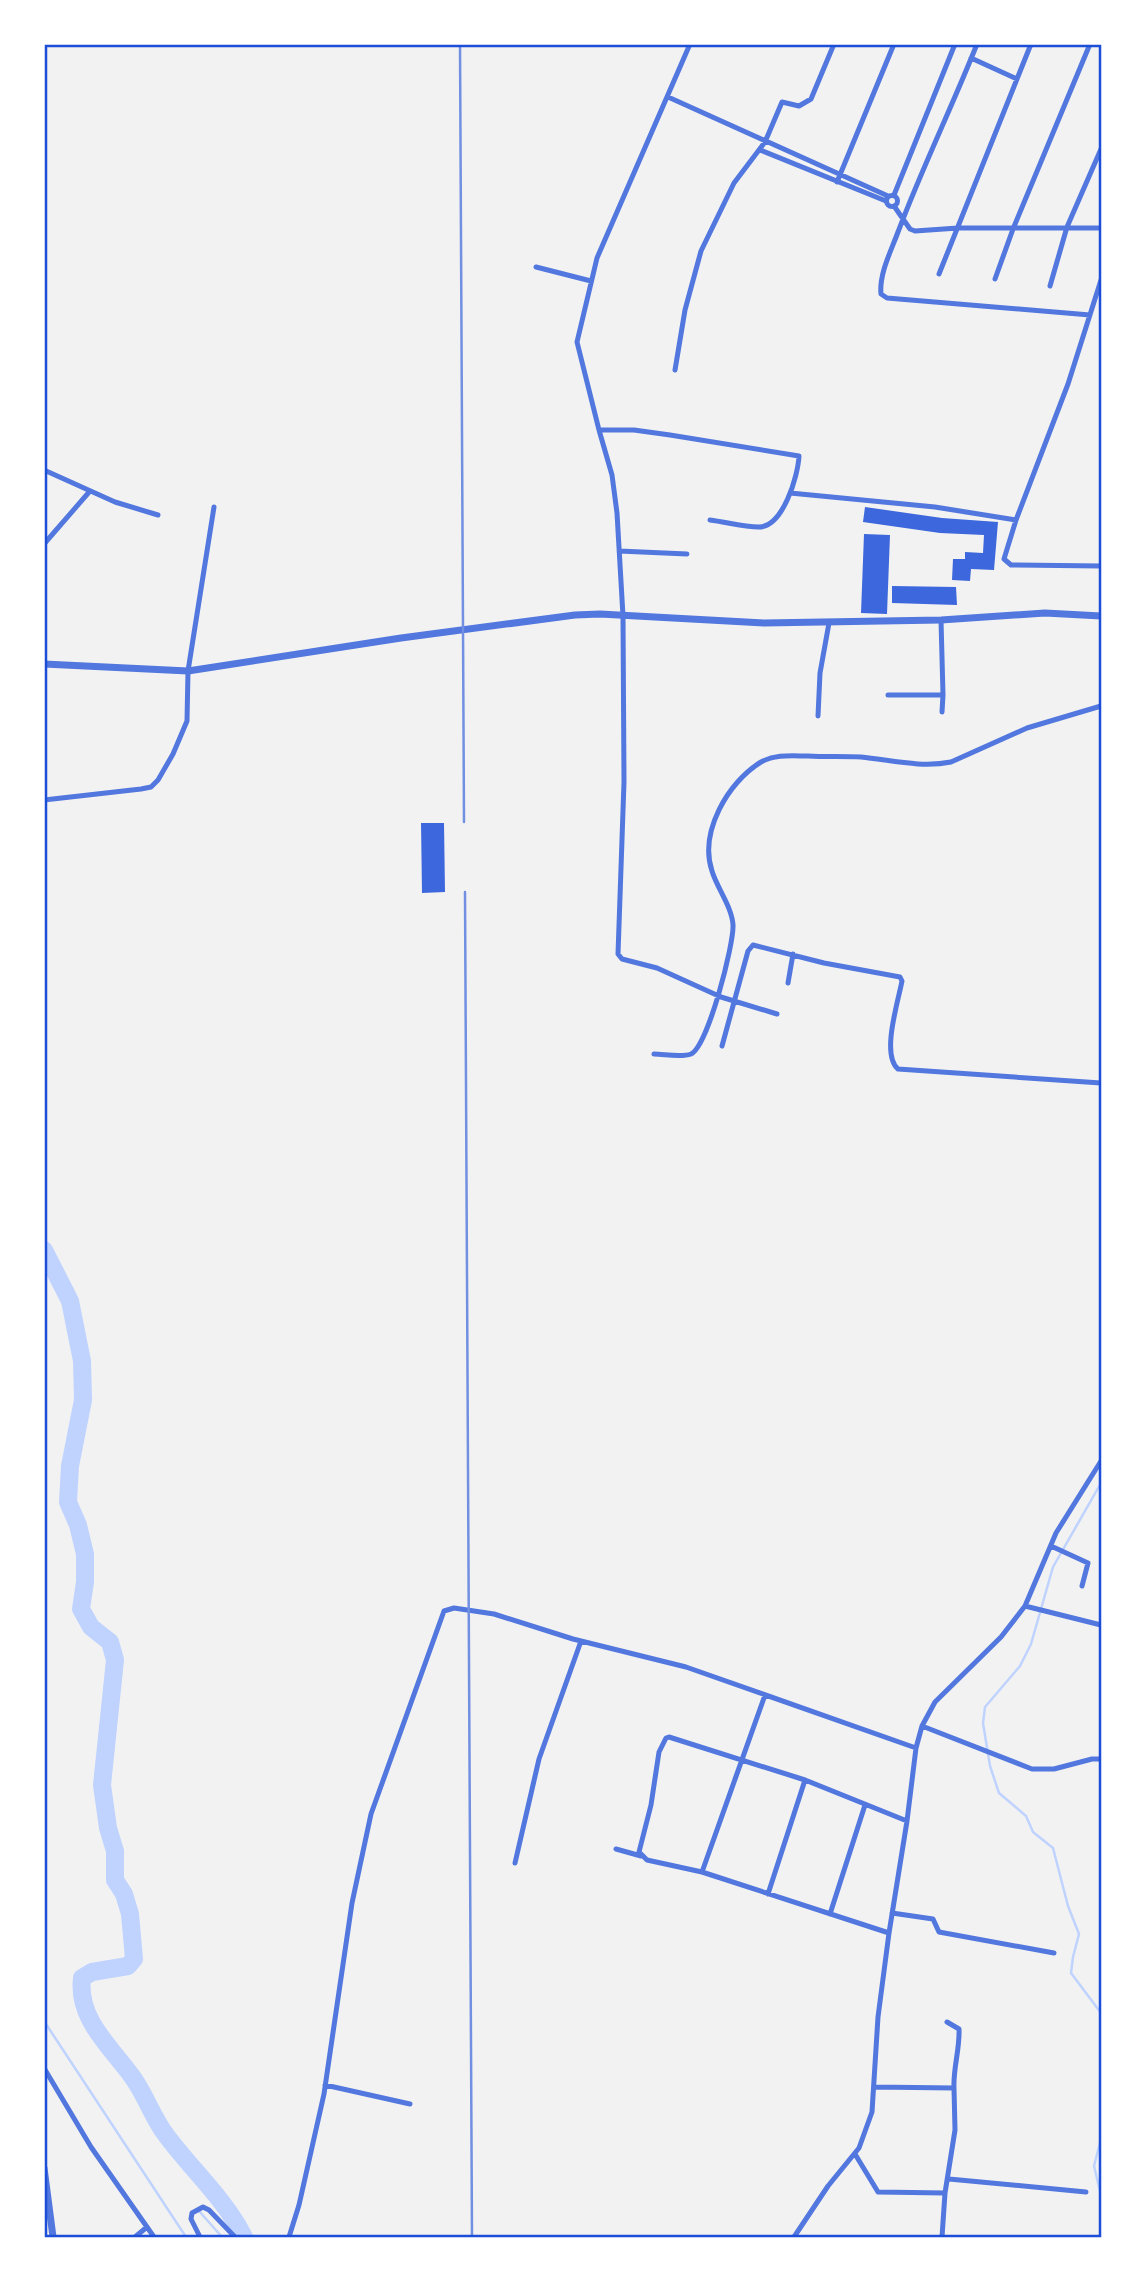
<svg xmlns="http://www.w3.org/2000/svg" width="1145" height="2281" viewBox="0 0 1145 2281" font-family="'IBM Plex Sans',sans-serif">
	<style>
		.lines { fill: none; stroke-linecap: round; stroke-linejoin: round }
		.stream { stroke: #bfd3fe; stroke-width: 2.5 }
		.river { stroke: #bfd3fe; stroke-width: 18 }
		.building { fill: #3d67dc }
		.minor { stroke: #5277de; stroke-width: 5 }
		.tertiary { stroke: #5277de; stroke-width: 7 }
		.rail { stroke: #7290e2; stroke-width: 2.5 }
		.neatline { fill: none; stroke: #1d4ed8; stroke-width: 2.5 }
	</style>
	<rect width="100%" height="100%" fill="#f2f2f2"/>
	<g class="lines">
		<path class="stream" d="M1101 1483 1053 1567 1031 1644 1020 1666 985 1707 983 1723 990 1766 999 1793 1026 1816 1033 1832 1053 1848 1068 1906 1079 1934 1073 1957 1071 1973 1101 2013
			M44 2021 186 2237
			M1101 2139 1094 2166 1101 2195
			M199 2211 222 2237"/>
		<path class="river" d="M44 1250 70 1301 82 1361 83 1400 70 1466 68 1502 78 1525 85 1554V1582L81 1609 91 1627 110 1642 115 1660 102 1785 108 1828 115 1851V1880L124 1894 130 1914 134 1959 128 1966 92 1972 82 1978C77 2018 109 2045 131 2075 145 2093 152 2117 166 2135 191 2169 225 2199 244 2237"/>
	</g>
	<path class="building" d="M865 507 942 518 998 522 994 570 971 569 970 581 952 580 953 559H965V552L983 553 984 535 940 533 863 522Z
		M864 534 890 535 887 614 861 613Z
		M892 586 956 587 957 605 892 603Z
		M421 823H444L445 892 422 893Z"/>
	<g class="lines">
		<path class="minor" d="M690 44 597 258 577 342 599 430 612 475 617 513 623 616 624 782 618 954 622 959 657 968 721 997 777 1014
			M977 44C952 107 922 168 898 232 891 251 879 274 881 294L887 298 1090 315
			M971 58 1017 79
			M668 97 888 196
			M760 150 886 201
			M837 182 894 44
			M894 195 955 44
			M886.5 201a5.5 5.5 0 1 1 11 0a5.5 5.5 0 1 1-11 0Z
			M894 206 910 229 915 231 958 228H1101
			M536 267 591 281
			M939 274 1031 44
			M995 279 1013 229 1090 44
			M1101 280 1068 384 1016 520 1004 559 1011 565 1101 566
			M1050 286 1067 227 1101 149
			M675 370 685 310 701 251 734 183 765 142 782 102 799 106 811 99 834 44
			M599 430H634L670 435 799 456C798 476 783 527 759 527 743 527 726 522 710 520
			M44 470 115 502 158 515
			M790 493 935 507 1016 520
			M44 544 90 491
			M619 551 687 554
			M888 695H943L941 620
			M942 712 943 695
			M818 716 820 673 829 623
			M44 800 141 789 151 787 158 780 173 754 187 721 188 671 214 507
			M788 983 793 954
			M722 1046 748 951 753 945 824 963 900 977 902 981C898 1002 881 1055 898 1069L1101 1083
			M654 1054C664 1054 681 1058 691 1054 708 1046 734 944 733 925 732 907 717 888 712 871 699 832 728 782 761 762 776 754 792 756 808 756 826 757 844 756 861 757 891 760 921 768 951 762L1027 728 1101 706
			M1101 1461 1056 1533 1025 1606 1101 1625
			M1051 1546 1088 1563 1082 1586
			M765 1695 702 1872 889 1933
			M922 1726 1032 1769H1054L1092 1759H1101
			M616 1849 641 1856
			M515 1863 539 1759 581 1641
			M702 1872 647 1860 639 1852 651 1805 659 1752 666 1738 669 1737 805 1780 907 1821
			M768 1894 805 1780
			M892 1913 933 1919 939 1932 1054 1953
			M830 1914 865 1805
			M947 2022 959 2029C960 2049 953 2068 954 2088
			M44 2068 91 2147 154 2237
			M325 2085 410 2104
			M874 2087 954 2088 955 2130 945 2193 942 2237
			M855 2154 878 2192 945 2193
			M949 2179 1086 2192
			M135 2237 147 2227
			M200 2237 191 2219 192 2213 203 2207 209 2210 235 2237
			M289 2237 299 2205 324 2094 352 1903 371 1814 444 1611 454 1608 494 1614 573 1639 686 1667 916 1748
			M794 2237 828 2186 859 2148 872 2112 878 2017 889 1933 907 1821 916 1748 922 1726 935 1702 1001 1637 1025 1606"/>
		<path class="tertiary" d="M44 664 188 671 401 638 575 615 600 614 764 623 941 620 1045 613 1101 616
			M44 2168 53 2237"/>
		<path class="rail" d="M460 44 464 822
			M465 892 472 2237"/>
	</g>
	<rect width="1145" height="2281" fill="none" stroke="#ffffff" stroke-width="91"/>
	<rect x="46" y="46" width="1054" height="2190" class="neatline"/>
</svg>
